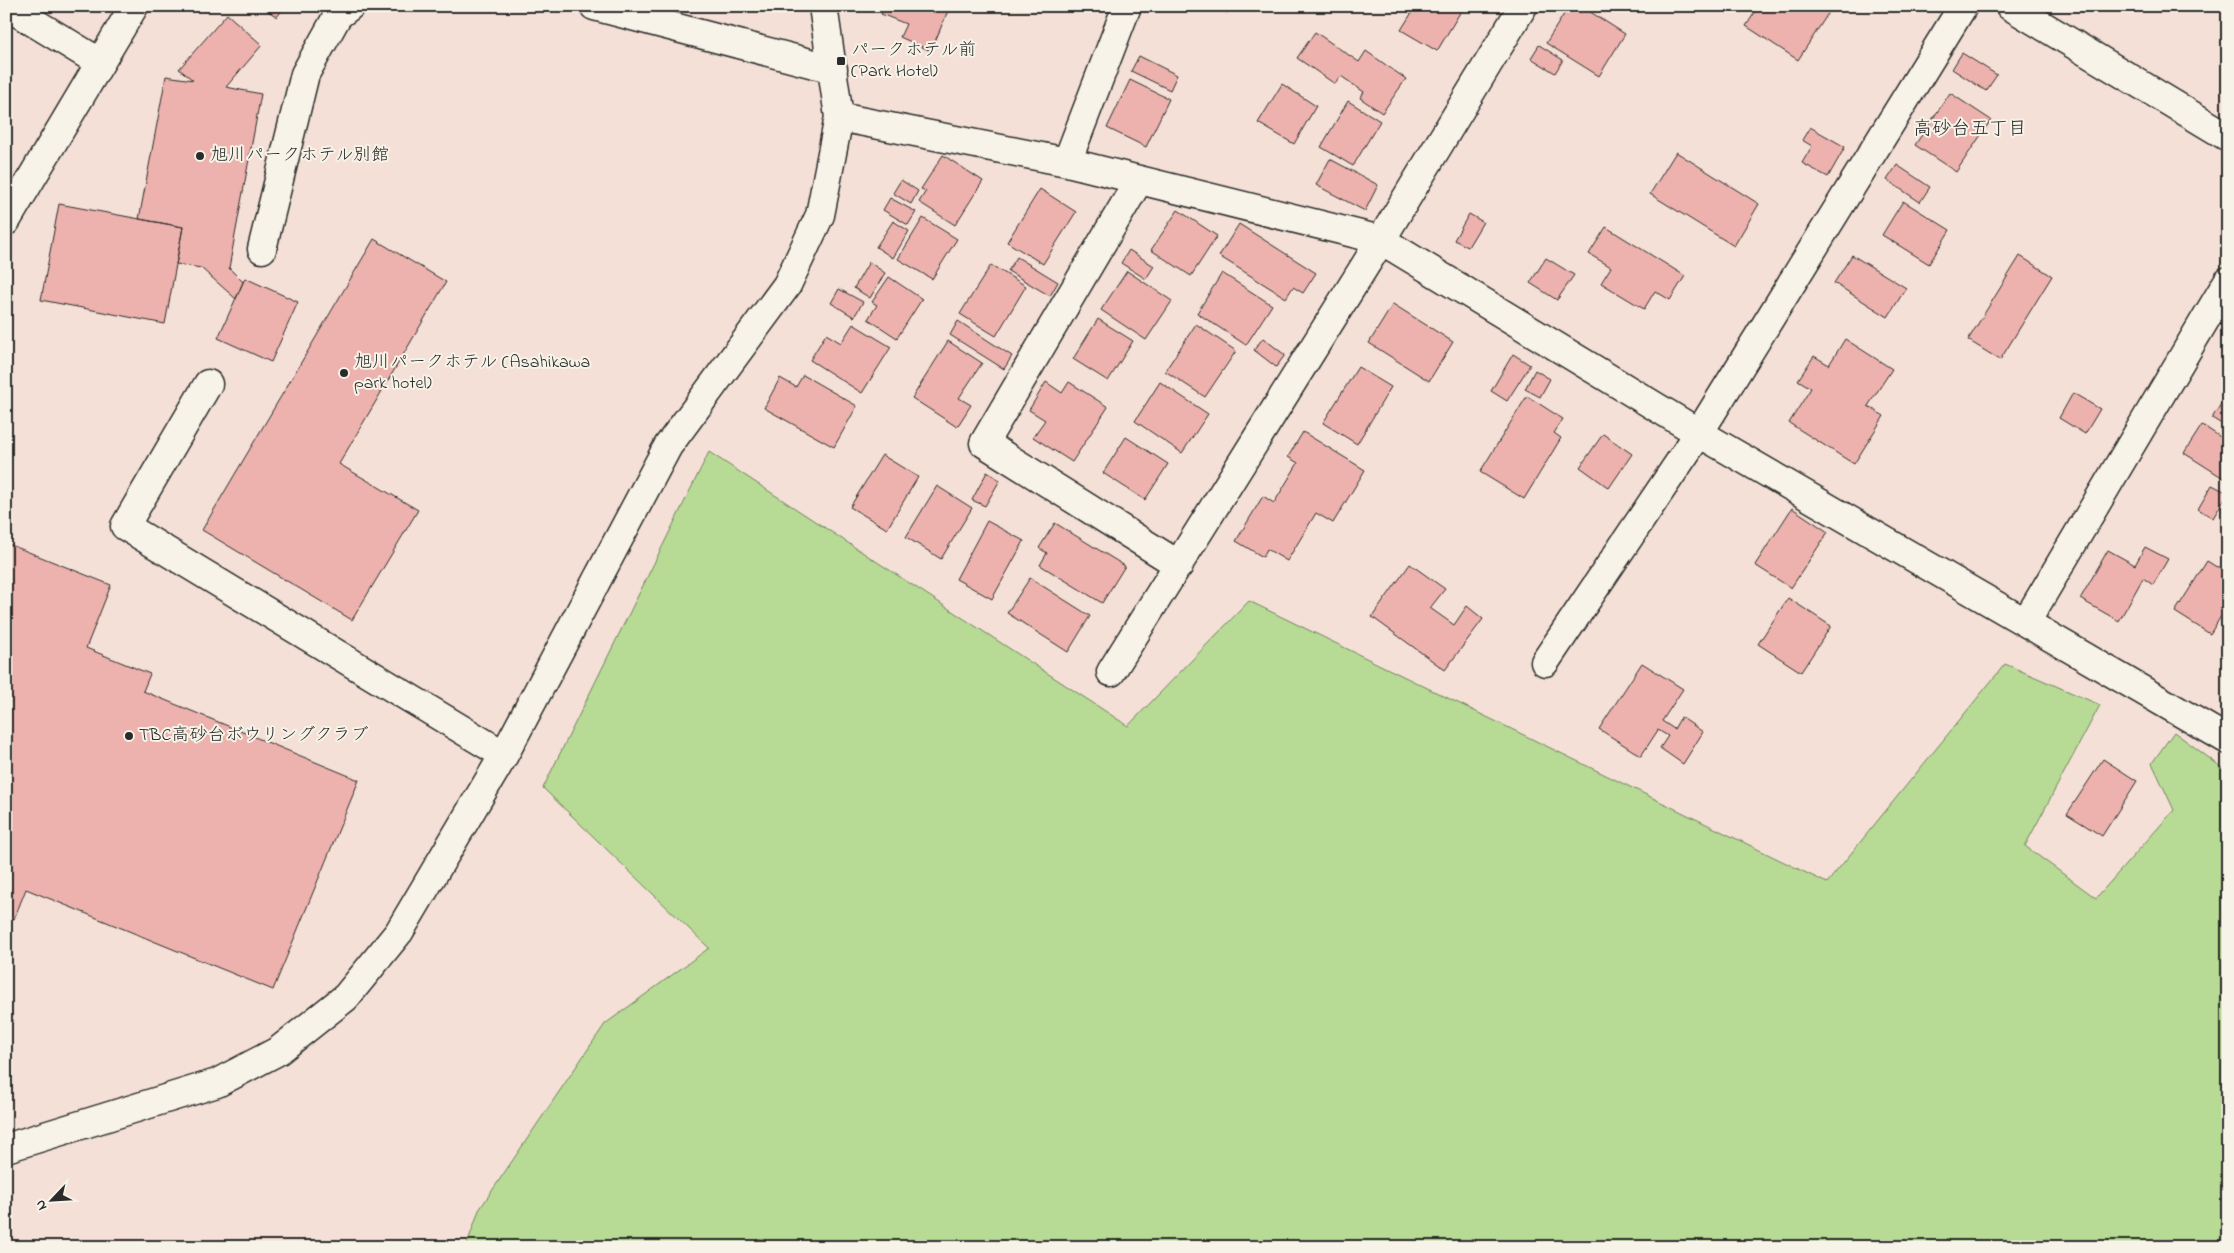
<svg xmlns="http://www.w3.org/2000/svg" width="2234" height="1253" viewBox="0 0 2234 1253" font-family="'Indie Flower','Klee One',sans-serif">
	<style>
		.green { fill: #b7da95; stroke: #718260 }
		.building { fill: #edb2ad; stroke: #2b2b2b }
		.lines { fill: none; stroke-linecap: round; stroke-linejoin: round }
		.minor-casing { stroke: #2b2b2b; stroke-width: 31 }
		.minor { stroke: #f7f3e8; stroke-width: 28 }
		.poi-dot { fill: #2b2b2b; stroke: #f7f3e8; stroke-width: 2 }
		.labels { text-anchor: middle; dominant-baseline: central; stroke-width: 4; stroke-linejoin: round; paint-order: stroke }
		.poi-label { font-size: 18px; fill: #2b2b2b; stroke: #f7f3e8; text-anchor: start }
		.neighbourhood-label { font-size: 19px; fill: #2b2b2b; stroke: #f7f3e8 }
	</style>
	<rect width="100%" height="100%" fill="#f4e0d6"/>
	<filter id="ink" filterUnits="userSpaceOnUse"><feTurbulence type="fractalNoise" baseFrequency=".02" numOctaves="2"/><feDisplacementMap in="SourceGraphic" scale="10" xChannelSelector="R" yChannelSelector="G"/><feConvolveMatrix kernelMatrix="1 2 1 2 8 2 1 2 1" color-interpolation-filters="sRGB"/></filter>
	<g filter="url(#ink)">
		<path class="green" d="M709 452 1128 726 1249 601 1827 883 2005 664 2100 705 2025 846 2096 898 2174 810 2152 763 2174 732 2228 772V1247H466L479 1210 605 1024 709 948 543 788Z"/>
		<path class="building" d="M261 6H285L277 17Z
			M885 6H950L931 51 900 37 906 24 881 14Z
			M1217 6H1232L1227 13Z
			M1416 6H1464L1437 51 1401 30Z
			M1569 6H1581L1625 34 1599 76 1546 43Z
			M1759 6H1820L1829 12 1798 60 1746 26Z
			M227 14 262 45 226 87 261 94 229 268 243 282 236 299 201 268 176 264 183 227 139 219 166 76 193 80 179 69Z
			M1315 32 1359 62 1366 51 1406 79 1382 113 1360 98 1364 92 1341 76 1335 84 1297 58Z
			M1539 45 1563 60 1555 73 1531 58Z
			M1962 53 1997 75 1986 91 1952 69Z
			M1139 56 1177 75 1170 90 1131 71Z
			M1130 80 1169 99 1146 147 1107 128Z
			M1282 84 1316 106 1294 144 1258 123Z
			M1950 93 1991 120 1956 172 1915 145Z
			M1348 101 1380 121 1353 166 1321 147Z
			M1810 127 1845 147 1828 177 1802 163 1812 146 1802 140Z
			M1676 152 1759 204 1734 246 1650 194Z
			M943 155 983 181 955 225 919 202 926 191 921 189Z
			M1330 159 1378 185 1365 211 1316 185Z
			M1897 165 1930 187 1920 202 1887 180Z
			M901 180 918 191 911 204 893 193Z
			M1040 189 1076 212 1043 264 1007 242Z
			M890 198 916 212 908 225 883 210Z
			M1903 201 1950 230 1929 264 1882 235Z
			M59 204 183 227 165 324 41 300Z
			M1178 210 1217 236 1191 276 1151 250Z
			M1469 214 1483 222 1468 247 1454 240Z
			M923 218 957 239 932 279 898 259Z
			M893 221 909 231 893 258 876 247Z
			M1239 224 1316 273 1303 293 1293 287 1286 298 1219 256Z
			M1606 227 1685 276 1670 300 1655 291 1644 309 1601 283 1611 267 1589 254Z
			M374 239 446 282 339 464 418 510 352 620 202 530Z
			M1129 250 1154 266 1146 279 1121 263Z
			M1852 255 1906 288 1888 317 1834 283Z
			M2020 256 2052 276 2000 360 1968 340Z
			M1017 257 1058 282 1050 296 1008 271Z
			M1546 258 1574 275 1557 300 1530 283Z
			M869 262 885 273 870 298 854 288Z
			M991 265 1026 286 996 336 960 314Z
			M1127 271 1172 301 1146 340 1101 310Z
			M1222 273 1272 305 1246 345 1197 313Z
			M889 277 922 299 897 338 868 319 877 305 872 302Z
			M245 278 298 302 271 362 218 338Z
			M839 289 863 302 854 317 831 303Z
			M1393 304 1453 342 1429 381 1369 343Z
			M1098 319 1133 341 1108 381 1073 359Z
			M958 321 1012 356 1004 369 950 335Z
			M853 324 891 347 862 393 810 360 826 334 841 343Z
			M1196 324 1236 351 1205 397 1165 371Z
			M1263 338 1285 355 1276 367 1254 350Z
			M1845 339 1892 369 1868 406 1884 416 1854 464 1789 423 1811 388 1798 380 1814 356 1829 365Z
			M948 341 982 363 959 398 971 405 957 427 912 398Z
			M1513 354 1530 365 1507 401 1491 391Z
			M1358 367 1391 387 1357 444 1323 423Z
			M1535 370 1550 379 1540 397 1525 389Z
			M803 375 857 406 834 447 764 408 780 378 796 387Z
			M1046 382 1062 393 1069 382 1108 407 1072 462 1033 437 1045 420 1029 410Z
			M1160 382 1208 414 1182 453 1135 421Z
			M2073 393 2100 409 2085 434 2059 418Z
			M2228 393V428L2212 418Z
			M1527 396 1563 419 1554 433 1561 438 1524 499 1480 472Z
			M2202 425 2228 442V481L2184 453Z
			M1303 432 1365 470 1333 523 1316 513 1287 561 1267 549 1263 557 1236 541 1263 496 1274 503 1298 463 1288 457Z
			M1603 434 1632 454 1609 488 1580 467Z
			M1126 437 1168 464 1145 500 1103 473Z
			M882 455 918 477 887 529 850 507Z
			M987 472 1000 480 985 506 972 500Z
			M2212 485 2228 493 2213 518 2198 509Z
			M937 486 972 508 941 559 906 537Z
			M1792 508 1828 532 1791 588 1755 565Z
			M987 521 1024 541 992 599 956 579Z
			M1055 523 1125 566 1102 603 1040 565 1047 553 1039 548Z
			M6 543 111 585 86 648 150 674 143 691 359 780 273 990 26 889 14 919 6 916Z
			M2145 547 2168 559 2153 585 2143 578 2119 621 2080 599 2108 550 2135 565Z
			M2207 561 2228 574V605L2210 634 2175 612Z
			M1410 564 1445 589 1430 608 1454 625 1467 606 1483 619 1445 670 1372 617Z
			M1030 578 1090 616 1068 652 1007 613Z
			M1788 598 1831 626 1801 672 1758 644Z
			M1642 663 1683 689 1662 721 1674 729 1681 717 1703 732 1683 764 1660 748 1668 736 1658 730 1641 756 1599 729Z
			M2103 759 2137 781 2102 836 2067 814Z"/>
		<g class="lines">
			<defs>
				<path id="minor" d="M7 6 99 62
					M594 6 833 69
					M2010 6 2228 137
					M839 117 1067 162 1381 240 1699 433 2228 740
					M1067 162 1127 6
					M1139 180 984 443 1179 565
					M6 221 134 6
					M262 249 305 74 338 15 350 6
					M208 384 125 526 504 755
					M2026 622 2228 281
					M1545 662 1699 433 1963 6
					M1111 672 1381 240 1523 6
					M6 1148 217 1083 278 1051 346 997 399 932 504 755 668 446 787 285 820 215 839 117 823 6"/>
			</defs>
			<use href="#minor" class="minor-casing"/>
			<use href="#minor" class="minor"/>
		</g>
	</g>
	<g class="poi-dot">
		<rect x="836" y="56" width="10" height="10" rx="2.5"/>
		<circle cx="200" cy="156" r="5"/>
		<circle cx="344" cy="373" r="5"/>
		<circle cx="129" cy="736" r="5"/>
	</g>
	<g class="labels">
		<g class="poi-label">
			<text x="851" y="51">パークホテル前<tspan x="851" dy="21">(Park Hotel)</tspan></text>
			<text x="210" y="156">旭川パークホテル別館</text>
			<text x="354" y="363">旭川パークホテル (Asahikawa<tspan x="354" dy="21">park hotel)</tspan></text>
			<text x="139" y="736">TBC高砂台ボウリングクラブ</text>
		</g>
		<g class="neighbourhood-label">
			<text x="1970" y="129">高砂台五丁目</text>
		</g>
	</g>
	<rect width="2234" height="1253" fill="none" stroke="#f7f3e8" stroke-width="25"/>
	<rect x="12" y="12" width="2209" height="1228" fill="none" stroke="#2b2b2b" stroke-width="2" filter="url(#ink)"/>
	<g transform="translate(52 1200) rotate(245)" stroke="#f7f3e8" stroke-width="4" paint-order="stroke">
	<path d="M0-4L9 19L0 12L-9 19Z" fill="#2b2b2b"/>
	<text y="-8" font-size="14" font-weight="bold" text-anchor="middle" fill="#2b2b2b">N</text>
	</g>
</svg>
